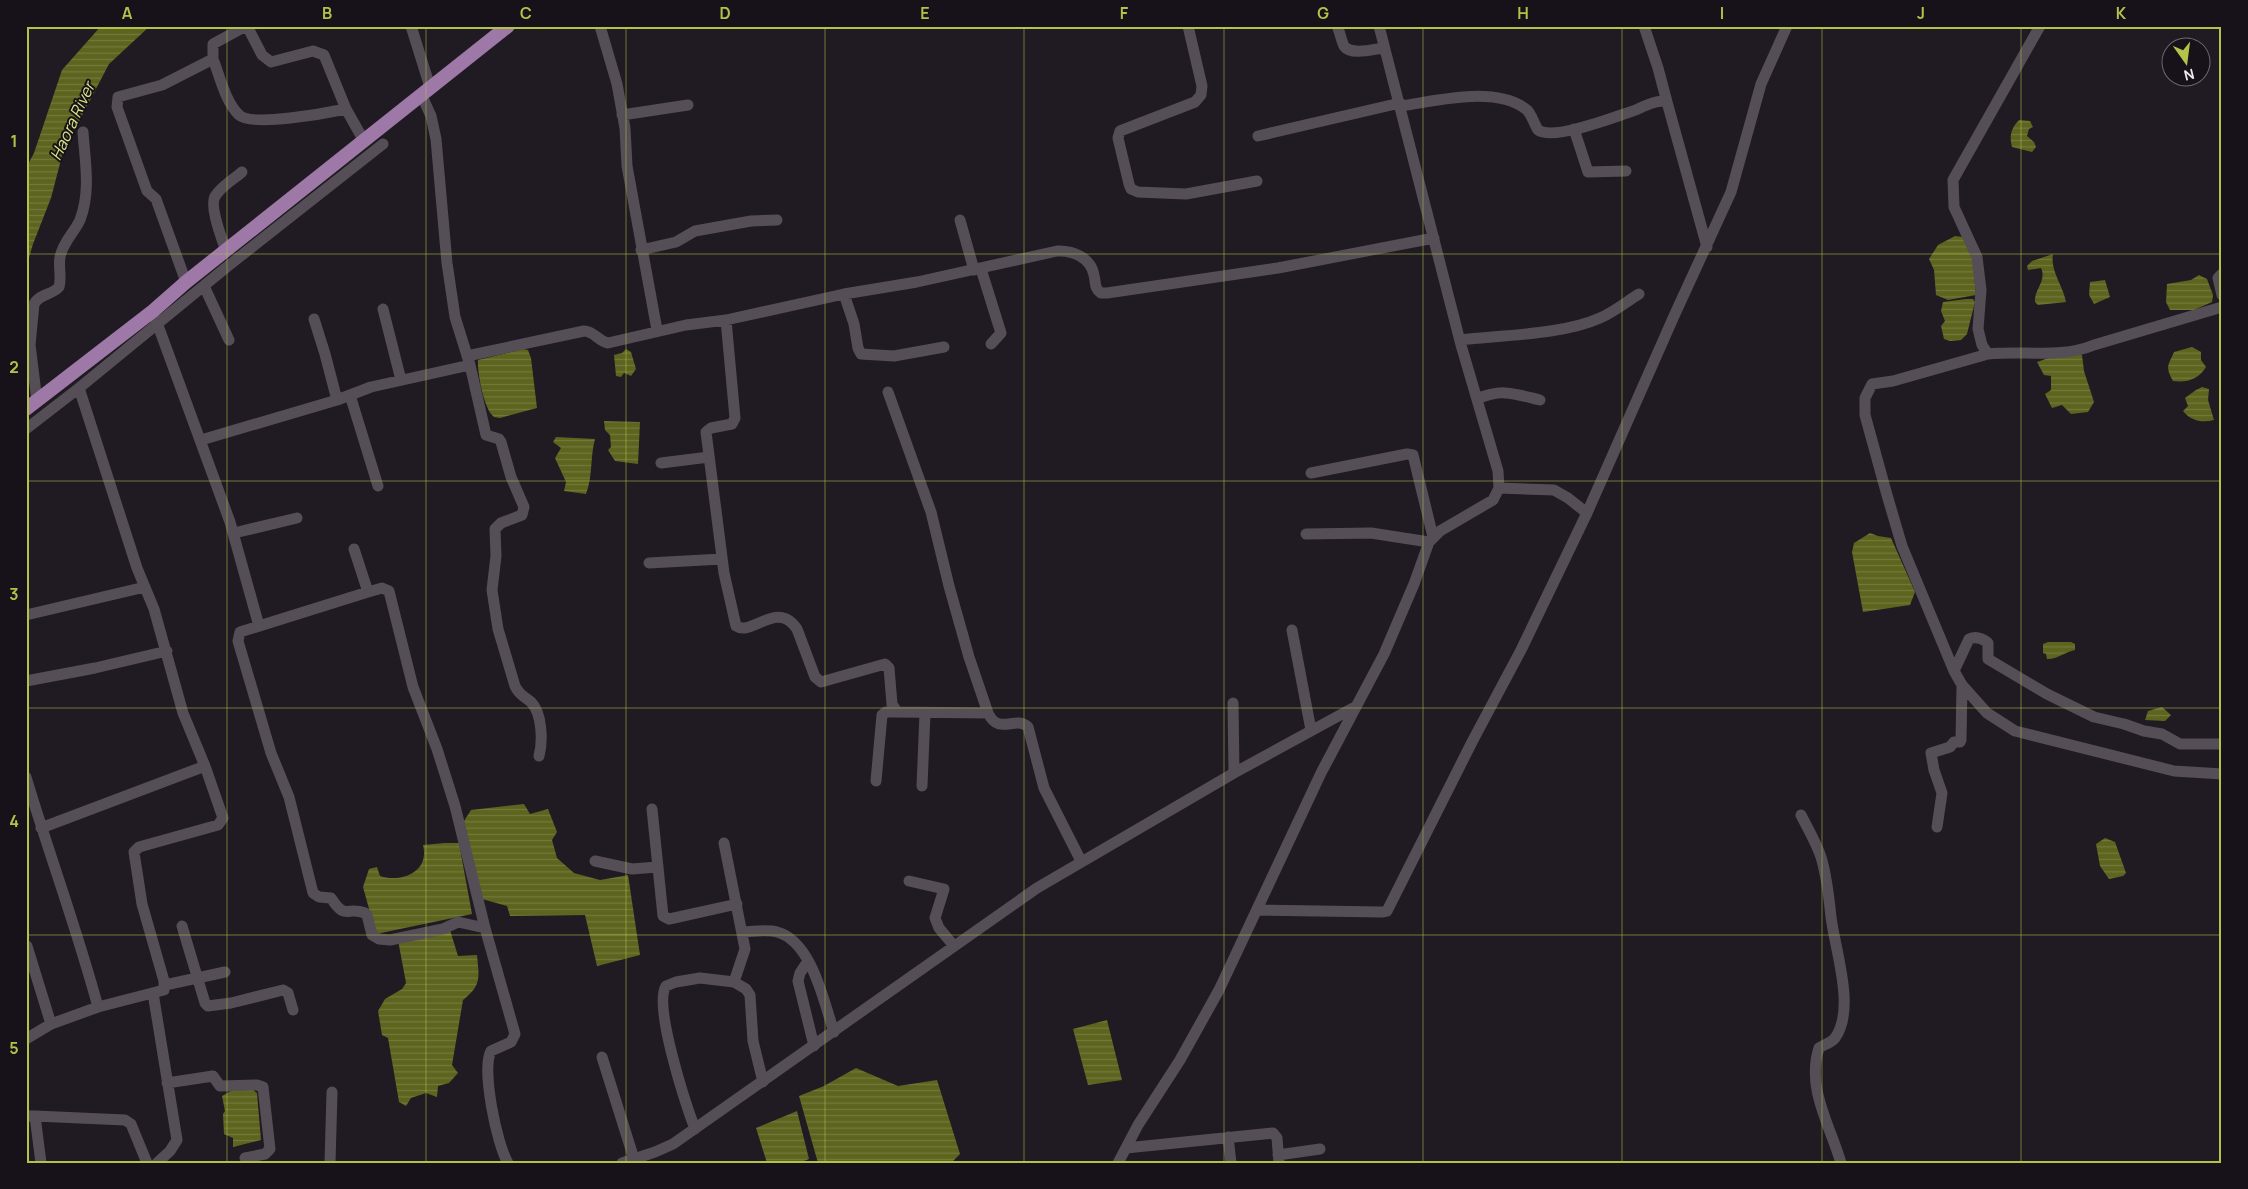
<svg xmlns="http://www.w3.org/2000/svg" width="2248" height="1189" viewBox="0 0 2248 1189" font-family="Manrope,sans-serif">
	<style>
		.water { fill: url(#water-rules) }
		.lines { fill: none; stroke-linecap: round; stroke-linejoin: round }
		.minor { stroke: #554e57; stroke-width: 11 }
		.major { stroke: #9e79a7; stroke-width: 14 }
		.grid { fill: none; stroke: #b4c24a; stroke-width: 1; stroke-opacity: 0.55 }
		.labels { text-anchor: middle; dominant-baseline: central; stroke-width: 4; stroke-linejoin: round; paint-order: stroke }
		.water-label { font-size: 16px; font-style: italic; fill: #dae886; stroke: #171219 }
		.neatline { fill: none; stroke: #b4c24a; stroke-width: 2 }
		.grid-label { font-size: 16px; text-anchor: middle; font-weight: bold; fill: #b4c24a }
	</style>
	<defs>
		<pattern id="water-rules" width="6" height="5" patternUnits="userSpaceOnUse" patternTransform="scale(1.25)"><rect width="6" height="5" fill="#5c641d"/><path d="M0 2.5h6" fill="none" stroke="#747a3e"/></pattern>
	</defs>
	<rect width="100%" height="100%" fill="#201b22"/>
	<path class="water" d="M101 26H150L109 64 63 152 51 198 33 244 26 268V168L34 153 62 70Z
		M2019 120 2030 121 2033 127 2029 129 2027 136 2034 142 2036 147 2032 152 2012 147C2009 137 2011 128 2019 120Z
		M1955 236 1963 237 1972 254 1976 295 1948 300 1936 295 1934 270 1929 259 1938 245Z
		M2053 254C2050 271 2063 285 2066 302L2038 305 2035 302C2034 289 2047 281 2041 268L2028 270 2027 266 2032 261Z
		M2199 275 2207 279 2213 295 2212 302 2194 310H2170L2166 302 2167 284 2191 280Z
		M2105 280 2110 297 2094 304 2089 295 2090 282Z
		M1966 299H1973L1975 302 1967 334 1961 340 1950 341 1944 339 1941 326 1945 321 1941 311 1943 302Z
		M2192 347 2201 352V360L2206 367C2199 379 2187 383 2173 381 2165 366 2168 366 2174 352Z
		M523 349 528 350 531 358 537 408 500 418 494 417C484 410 477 372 478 360Z
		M626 349 631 352 636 369 631 376 624 373 621 377 616 376 614 355 622 353Z
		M2060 354 2082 355 2084 371 2094 402 2088 412 2071 414 2062 405 2052 408 2045 394 2051 390V376L2044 375 2037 362Z
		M2202 387 2209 389 2208 400 2214 420C2202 423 2191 421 2183 411L2188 406 2185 398 2196 390Z
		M604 421 640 422 638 464 615 461 608 450 611 447 610 435 605 430Z
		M556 437 595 439C590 457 593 476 586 494L564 491 566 482 555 458 561 448 553 442Z
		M1870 533 1878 536 1891 538 1915 592 1910 605 1863 612 1852 552 1854 543Z
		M2048 642H2071L2075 644V650C2065 652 2058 659 2047 659L2046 654 2043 653V644Z
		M2162 707 2171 715 2165 721 2145 720 2148 711Z
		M524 804 530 814 548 809 557 832 552 840 557 858 574 873 600 880 628 875 640 955 597 966 585 915 510 916 507 906 482 899 464 821 471 810Z
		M2105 838 2115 842 2126 873 2123 876 2109 879 2100 866 2096 844Z
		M445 843H459L472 914 376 934 363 887 369 869 377 867 380 876C401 883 430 872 423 845Z
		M450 930 458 956 477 955C479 977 482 985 463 1000L452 1065 458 1073 449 1083 438 1086 437 1097 426 1093 411 1098 406 1106 399 1102 388 1038 382 1035 378 1011 385 999 402 989 406 983 398 940Z
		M1107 1020 1122 1080 1088 1085 1073 1029Z
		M856 1068 898 1086 937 1080 960 1154 951 1163H818L799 1096 824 1086Z
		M247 1086 257 1093 261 1140 233 1147V1138L224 1134 223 1114 225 1111 222 1096 234 1089Z
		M797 1111 809 1159 799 1163H767L756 1128Z"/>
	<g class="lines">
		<path class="minor" d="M247 26 262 55 271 62 313 51 324 55 346 109 364 141
			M411 26 430 87
			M600 26 617 84 625 128 627 166 657 330
			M1188 26 1202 86 1201 95 1195 102 1120 131 1118 138 1129 184 1131 189 1138 192 1186 194 1257 181
			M1337 26C1340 32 1341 40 1344 46 1351 56 1374 49 1384 48
			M1644 26 1658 68 1667 102
			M2040 26 1953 180 1954 207 1977 257 1981 290 1978 329 1982 345 1988 354 1893 381 1872 384 1865 398V415L1887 495 1902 546 1954 671 1962 685 1987 713 2015 731 2174 771 2222 774
			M213 59V44L246 26
			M421 94 431 116 436 139 447 263 455 317 470 365 486 435 499 439 501 442 511 477 524 507 522 515 501 523 495 529 496 556 492 590 498 629 515 686C519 695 524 696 531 702 542 713 543 741 539 756
			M1401 106C1437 101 1496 85 1527 110 1532 115 1534 124 1538 130 1554 141 1614 117 1633 111 1643 107 1656 99 1667 102L1707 247
			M622 115 688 105
			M1574 129 1588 172 1626 171
			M1258 136 1400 103
			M960 220 974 270
			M641 250 676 242 695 231 751 221 777 220
			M226 251C222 239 208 204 216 195 222 186 234 179 242 172
			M981 269 1001 333 991 344
			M2222 274 2218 278 2222 295
			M186 282 156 199 147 191 117 107 118 97 162 85 213 59C220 77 225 101 239 115 252 127 327 113 346 109
			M204 286 229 340
			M844 294 854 324 858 348 861 354 894 356 944 347
			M383 309 401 380
			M314 319 325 354 337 400
			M156 320 230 522 259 626
			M726 320 735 418 732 424 711 428 706 432 724 573 736 626C752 637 777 599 797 629L815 677 821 682 885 664 889 668 892 704 897 712 988 713
			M1460 340C1502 335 1562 335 1600 318 1614 312 1626 302 1639 294
			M1988 354C2024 350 2060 359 2094 345L2222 307
			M467 356 584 331C594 331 598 341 608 343L686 325 726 320 844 294 917 282 1057 251C1073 250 1091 258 1094 275 1096 283 1094 288 1101 293H1107L1278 268 1434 238
			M888 392 931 512 949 586 969 657 988 713C999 736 1015 715 1028 727L1044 788 1081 861
			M350 395 378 486
			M1477 399C1502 388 1515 394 1540 400
			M37 401 30 345 34 304C39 294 52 295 59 287 62 277 58 267 60 257 63 242 74 233 80 220 91 191 85 161 83 132
			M26 429 79 388 228 266 383 144
			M201 440 337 400 371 387 470 365
			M661 463 709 457
			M1311 473 1407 454 1413 455 1433 537
			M1499 488 1554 490 1568 498 1587 513
			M234 533 297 518
			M1306 534 1371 533 1429 542
			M354 549 368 592
			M649 563 722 559
			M26 615 145 587
			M1292 630 1311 730
			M1954 671 1969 639C1976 636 1982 638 1988 643V659L2047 694 2094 717 2124 724 2144 731 2162 734 2180 744H2222
			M26 681 95 668 167 651
			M1233 703 1234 773
			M26 777C49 854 77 929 98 1007
			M876 781 882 715 886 712H897
			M922 786 925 713
			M652 809 663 916 669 919 674 918 737 904
			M1801 815C1808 829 1816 842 1821 857 1827 877 1829 897 1831 917 1835 950 1856 1009 1835 1038 1831 1043 1823 1045 1819 1048 1806 1088 1830 1125 1841 1163
			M1937 827 1942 793 1934 770 1931 753 1950 747 1954 742H1960L1961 740 1962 685
			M41 828 205 766
			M724 843 745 949 734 982
			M595 861 632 869 657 867
			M909 881 944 889 935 918 939 928 954 946
			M1257 910 1382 912 1387 911 1472 742 1521 650 1587 513 1674 316 1731 192 1761 84 1787 26
			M182 926 205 1003 208 1006 231 1003 283 990 288 993 293 1010
			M485 928 458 922 443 929 390 940 379 939 372 935 367 915 365 913C346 906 346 921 331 898L319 897 313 893 289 797 271 753 238 641 240 632 368 592 382 588 389 591 413 687 437 749 455 806 485 928 515 1034 511 1042 491 1051C481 1069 497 1145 508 1163
			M742 932C753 932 766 929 777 932 812 941 824 1003 834 1032
			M27 946 51 1024
			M808 961 800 973 798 981 814 1046
			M165 985 225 972
			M153 993 177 1140 170 1151 157 1163
			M26 1039 51 1024 98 1007 164 990V981L142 904 134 852 139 847 218 825 223 818 205 766 183 713 154 609 137 568 79 388
			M602 1057 634 1159
			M167 1083 213 1076 220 1086 257 1085 263 1087 270 1149 265 1154 245 1158
			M26 1116H35L41 1163
			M35 1116 125 1120 131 1124 147 1163
			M695 1129C686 1105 653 1005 666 986L676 982 700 978 734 982 746 989 750 995 753 1041 763 1082
			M1228 1137 1231 1163
			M1126 1148 1273 1133 1277 1138 1279 1163
			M1278 1155 1320 1149
			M330 1163 332 1092
			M622 1163 655 1152 673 1144 1037 888 1234 773 1353 708
			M1118 1163 1138 1125 1180 1060 1219 990 1321 773 1384 654 1414 584 1429 542 1440 531 1493 500 1499 488 1498 471 1461 345 1379 26"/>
		<path class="major" d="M26 409 153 311 186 282 508 26"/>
	</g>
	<path class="grid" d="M227 26V1163M426 26V1163M626 26V1163M825 26V1163M1024 26V1163M1224 26V1163M1423 26V1163M1622 26V1163M1822 26V1163M2021 26V1163M26 254H2222M26 481H2222M26 708H2222M26 935H2222"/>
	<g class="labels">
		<g class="water-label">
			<text transform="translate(72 121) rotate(-65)">Haora River</text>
		</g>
	</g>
	<rect width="2248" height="1189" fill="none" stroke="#171219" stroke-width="55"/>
	<g transform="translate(2186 62) rotate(166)"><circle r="24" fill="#171219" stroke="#6d686f"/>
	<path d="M0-4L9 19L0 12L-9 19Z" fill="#b4c24a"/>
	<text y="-8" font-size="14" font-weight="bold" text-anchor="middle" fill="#eeeaef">N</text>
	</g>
	<rect x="28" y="28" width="2192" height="1134" class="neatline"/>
	<g class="grid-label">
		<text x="127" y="19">A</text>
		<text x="327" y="19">B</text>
		<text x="526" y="19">C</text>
		<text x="725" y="19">D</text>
		<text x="925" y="19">E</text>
		<text x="1124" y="19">F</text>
		<text x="1323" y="19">G</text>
		<text x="1523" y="19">H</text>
		<text x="1722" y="19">I</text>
		<text x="1921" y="19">J</text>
		<text x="2121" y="19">K</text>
		<text x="14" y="147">1</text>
		<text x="14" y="373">2</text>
		<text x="14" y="600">3</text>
		<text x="14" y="827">4</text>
		<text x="14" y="1054">5</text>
	</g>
</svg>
